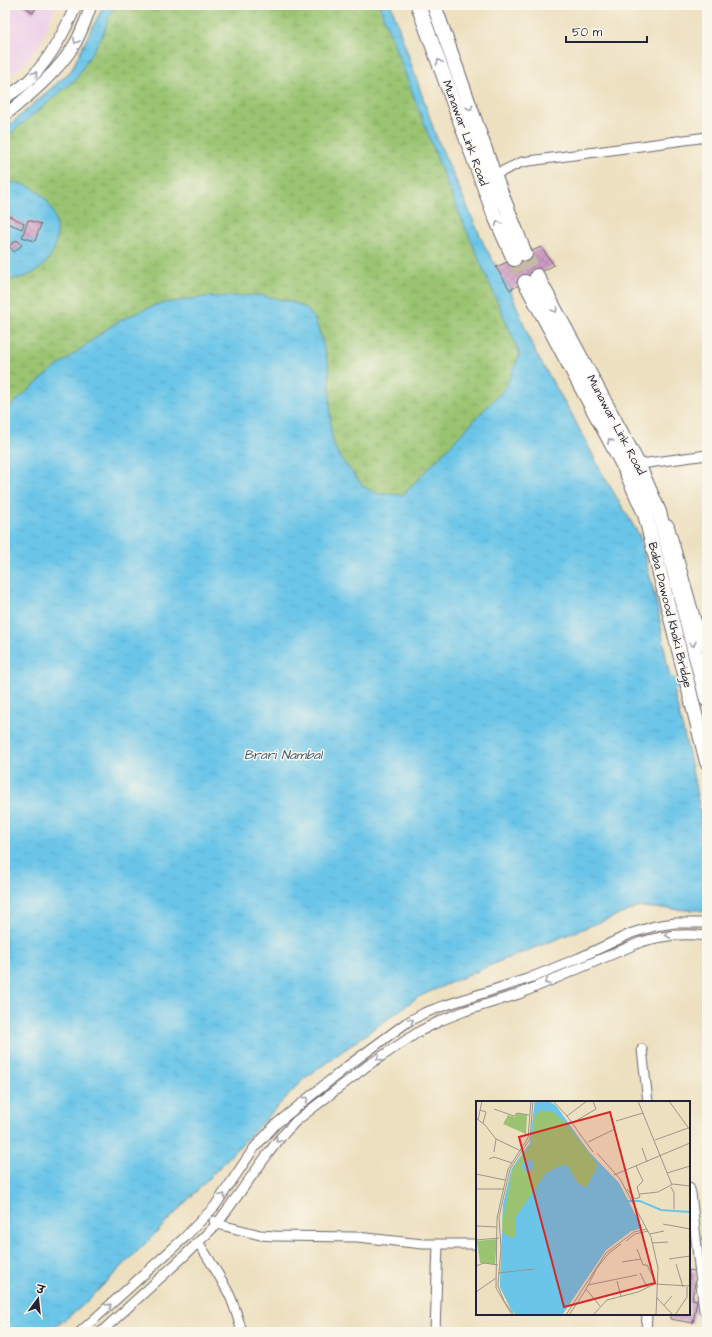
<svg xmlns="http://www.w3.org/2000/svg" width="712" height="1337" viewBox="0 0 712 1337" font-family="'Architects Daughter','Playpen Sans Deva',sans-serif">
	<style>
		.built { fill: #edd0e8 }
		.wetland { fill: url(#wetland-marsh); stroke: #5e7356 }
		.water { fill: url(#water-ripples); stroke: #467492 }
		.lines { fill: none; stroke-linecap: round; stroke-linejoin: round }
		.canal { stroke: #6ac5e8; stroke-width: 11 }
		.building { fill: url(#building-cross-hatch) }
		.primary-tunnel { stroke: #c4baa5; stroke-width: 14; stroke-dasharray: 14 7; stroke-linecap: butt }
		.minor-casing { stroke: #69646a; stroke-width: 11 }
		.tertiary-casing { stroke: #69646a; stroke-width: 13 }
		.primary-casing { stroke: #69646a; stroke-width: 16 }
		.minor { stroke: #fff; stroke-width: 9 }
		.tertiary { stroke: #fff; stroke-width: 11 }
		.primary { stroke: #fff; stroke-width: 14 }
		.oneway { stroke: #9c9ca7 }
		.labels { text-anchor: middle; dominant-baseline: central; stroke-width: 3; stroke-linejoin: round; paint-order: stroke }
		.street-label { font-size: 12px; fill: #22223b; stroke: #fbf7ec }
		.water-label { font-size: 13px; font-style: italic; fill: #3b5b78; stroke: #fbf7ec }
		.inset-river { fill: none; stroke: #6ac5e8; stroke-width: 2 }
		.inset-road { fill: none; stroke: #9c948b; stroke-width: 1 }
		.view { fill: #d62828; fill-opacity: 0.15; stroke: #d62828; stroke-width: 2 }
		.inset-edge { fill: none; stroke: #22223b; stroke-width: 2 }
	</style>
	<defs>
		<pattern id="wetland-marsh" width="20" height="14" patternUnits="userSpaceOnUse"><rect width="20" height="14" fill="#9ac471"/><path d="M1 5h8M5 5V1M11 12h8M15 12V8" fill="none" stroke="#84a863"/></pattern>
		<pattern id="water-ripples" width="26" height="14" patternUnits="userSpaceOnUse"><rect width="26" height="14" fill="#6ac5e8"/><path d="M2 4q2-2 4 0t4 0M15 11q2-2 4 0t4 0" fill="none" stroke="#5ca9c8"/></pattern>
		<pattern id="building-cross-hatch" width="8" height="8" patternUnits="userSpaceOnUse"><rect width="8" height="8" fill="#cd9bc3"/><path d="M0 0l8 8M0 8l8-8" fill="none" stroke="#a67ea0"/></pattern>
	</defs>
	<rect width="100%" height="100%" fill="#fbf7ec"/>
	<filter id="ink" filterUnits="userSpaceOnUse"><feTurbulence type="fractalNoise" baseFrequency=".025" numOctaves="2"/><feDisplacementMap in="SourceGraphic" scale="8" xChannelSelector="R" yChannelSelector="G"/><feConvolveMatrix kernelMatrix="1 2 1 2 8 2 1 2 1" color-interpolation-filters="sRGB"/></filter>
	<filter id="wash" filterUnits="userSpaceOnUse"><feTurbulence type="fractalNoise" baseFrequency=".012" numOctaves="4" result="noise"/><feDisplacementMap in="SourceGraphic" scale="16" xChannelSelector="R" yChannelSelector="G"/><feGaussianBlur stdDeviation="0.9" result="paint"/><feColorMatrix in="noise" values="0 0 0 0 0 0 0 0 0 0 0 0 0 0 0 0 0 1.4 0 .05"/><feComposite in="paint" operator="in"/></filter>
	<g filter="url(#wash)">
		<rect width="100%" height="100%" fill="#ede0c0"/>
		<path class="built" d="M5 5H56L40 43 23 66 5 77Z"/>
		<path class="wetland" d="M103 5H391L436 136 485 247 510 290 535 352 571 413 602 473 639 535 657 605 668 669 689 755 707 847V911L639 907 500 961 418 997 305 1078 157 1232 81 1307 49 1332H5V129L71 71 92 28 100 13Z"/>
		<path class="water" d="M103 5H114L102 36 76 79 5 138V129L71 71 92 28 100 13Z
			M379 5H391L436 136 485 247 510 290 535 352 571 413 602 473 639 535 657 605 668 669 689 755 707 847V911L639 907 500 961 418 997 305 1078 157 1232 81 1307 49 1332H5V413L15 402 46 375 111 326 127 317 158 304 205 297 260 295 292 302 307 309 316 322 321 337 329 367 331 431 334 446 342 460 364 487 379 494 403 495 505 388 520 354 450 192Z
			M5 183C63 177 78 264 20 278 16 279 10 279 5 279Z"/>
		<g class="lines">
			<path class="canal" d="M658 678 695 690"/>
		</g>
		<g id="blocks">
			<path class="building" d="M23 5H38L33 13Z
				M5 214 24 223 22 229 5 222Z
				M28 220 41 224 35 241 22 237Z
				M17 240 22 245 14 252 9 246Z
				M541 247 554 265 510 290 496 267Z
				M689 1270 697 1272 692 1299 697 1300 693 1323 670 1319V1314H689Z"/>
		</g>
	</g>
	<g filter="url(#ink)">
		<use href="#blocks" fill-opacity="0" stroke="#69646a" stroke-width="1"/>
		<g class="lines">
			<path class="primary-tunnel" d="M525 254 537 276
				M514 259 525 282"/>
			<defs>
				<path id="minor" d="M494 175 522 162 707 137
					M633 465 707 455
					M669 525 698 627 707 652
					M642 1049 648 1102
					M689 1187 691 1193 704 1311 707 1315
					M214 1221 217 1224 260 1235 275 1236 357 1237 423 1244H477
					M198 1242C209 1259 220 1276 229 1294 235 1306 238 1319 242 1332
					M80 1332 184 1238 215 1206 254 1148 276 1124 349 1065 406 1023 424 1013 443 1006 527 979 579 958 632 933 655 926 675 923H707
					M101 1332 181 1259 217 1224 267 1155 281 1137 296 1121 367 1066 420 1031 442 1020 465 1011 519 994 641 942C665 935 683 933 707 936
					M435 1332 438 1244
					M646 1332 647 1314"/>
				<path id="tertiary" d="M5 98C14 92 25 85 32 77 52 56 65 31 76 5
					M5 115C30 95 60 70 76 42 82 30 87 18 91 5"/>
				<path id="primary" d="M418 5 494 214 514 259
					M434 5 494 175 525 254
					M537 276 638 464 659 512 707 700
					M525 282 624 467 645 514 707 762"/>
			</defs>
			<use href="#minor" class="minor-casing"/>
			<use href="#tertiary" class="tertiary-casing"/>
			<use href="#primary" class="primary-casing"/>
			<use href="#minor" class="minor"/>
			<use href="#tertiary" class="tertiary"/>
			<use href="#primary" class="primary"/>
		</g>
		<defs><path id="oneway-chevron" d="M-2-3.5L2.5 0L-2 3.5" fill="none" stroke-width="1.6" stroke-linecap="round" stroke-linejoin="round"/></defs>
		<g class="oneway">
			<use href="#oneway-chevron" transform="translate(76 41) rotate(119)"/>
			<use href="#oneway-chevron" transform="translate(439 62) rotate(-110)"/>
			<use href="#oneway-chevron" transform="translate(35 74) rotate(-50)"/>
			<use href="#oneway-chevron" transform="translate(470 108) rotate(71)"/>
			<use href="#oneway-chevron" transform="translate(498 223) rotate(-113)"/>
			<use href="#oneway-chevron" transform="translate(555 310) rotate(62)"/>
			<use href="#oneway-chevron" transform="translate(610 441) rotate(-118)"/>
			<use href="#oneway-chevron" transform="translate(693 644) rotate(76)"/>
			<use href="#oneway-chevron" transform="translate(668 935) rotate(172)"/>
			<use href="#oneway-chevron" transform="translate(547 982) rotate(157)"/>
			<use href="#oneway-chevron" transform="translate(411 1021) rotate(-30)"/>
			<use href="#oneway-chevron" transform="translate(379 1058) rotate(145)"/>
			<use href="#oneway-chevron" transform="translate(306 1099) rotate(-38)"/>
			<use href="#oneway-chevron" transform="translate(278 1140) rotate(130)"/>
			<use href="#oneway-chevron" transform="translate(223 1196) rotate(-54)"/>
			<use href="#oneway-chevron" transform="translate(109 1306) rotate(-42)"/>
		</g>
	</g>
	<g class="labels">
		<g class="street-label">
			<text transform="translate(465 133) rotate(70)">Munawar Link Road</text>
			<text transform="translate(616 425) rotate(62)">Munawar Link Road</text>
			<text transform="translate(670 615) rotate(76)">Baba Dawood Khaki Bridge</text>
		</g>
		<g class="water-label">
			<text x="283" y="755">Brari Nambal</text>
		</g>
	</g>
	<g transform="translate(476 1101)">
		<rect width="214" height="214" fill="#ede0c0"/>
		<path d="M40 12 51 14 50 33 27 23 32 14 39 16ZM21 138 19 163 4 162 1 140Z" fill="#9ac471"/>
		<path d="M59 0H73L79 4 113 51 143 82 166 127 155 130 130 149 86 214H41L36 210 24 186 27 104 37 66 54 42Z" fill="#9ac471"/>
		<path d="M59 0H73L81 6 113 51 143 82 166 127 155 130 130 149 86 214H41L36 210 24 186 27 104 35 69 54 42ZM65 9 77 11 90 22 121 63 120 68 111 85 108 86 101 81 92 65 86 64 70 72 39 117 40 132 39 136H34L27 132 26 126 36 69 55 43 59 15ZM46 65a6 6 0 1 1 12 0a6 6 0 1 1-12 0Z" fill="#6ac5e8" fill-rule="evenodd"/>
		<path class="inset-river" d="M149 100H164L185 109 214 111"/>
		<path class="inset-road" d="M77 0 91 15 117 51M162 0 196 84M193 0 214 29M18 8 38 15 41 12 53 14M4 9 10 11 7 22M91 15 111 0M0 17 9 24 20 38 45 50M2 19 6 0M140 20 167 12M98 21 120 8 117 0M179 39 212 27M112 41 139 28M166 47 171 61M18 51 20 38M121 52 144 78 175 136 182 167 180 214M13 58 18 56 36 62M191 72 214 65M0 73 29 79M138 74 214 42M195 86 198 92V108M0 88H27M151 88 159 98 164 96 161 86 167 80 160 65M164 93 182 91 197 83 214 85M187 123 214 128M0 125 21 126M174 133 188 130M0 139 23 137M150 140 159 133 172 130M176 142 192 141M161 148 167 164H171L179 180M193 158 214 155M146 161 165 158M200 163 207 186M0 165 8 162 22 164M22 172 59 168M164 172 171 186M141 180 145 196M112 184 161 174M110 188 124 205M0 191 20 177M181 197 197 214M188 204 196 195M36 214 20 187 21 117 32 68 52 37 55 0M38 214 28 200 22 185 25 147 23 116 34 68 54 38 57 0M90 214 130 152 158 131 171 128M93 214 109 190 121 167 132 153 145 143M117 214 131 199 162 191 179 183 214 185M199 214 211 196V186"/>
		<path class="view" d="M134 11 179 182 88 206 43 36Z"/>
		<rect width="214" height="214" class="inset-edge"/>
	</g>
	<rect width="712" height="1337" fill="none" stroke="#fbf7ec" stroke-width="20"/>
	<g transform="translate(38 1299) rotate(15)" stroke="#fbf7ec" stroke-width="3" paint-order="stroke">
	<path d="M0-3L7 15L0 10L-7 15Z" fill="#22223b"/>
	<text y="-6" font-size="11" font-weight="bold" text-anchor="middle" fill="#22223b">उ</text>
	</g>
	<path d="M566 36v6h81v-6" fill="none" stroke="#22223b" stroke-width="2"/>
	<text x="572" y="36" font-size="12" fill="#22223b" stroke="#fbf7ec" stroke-width="3" paint-order="stroke">50 m</text>
</svg>
